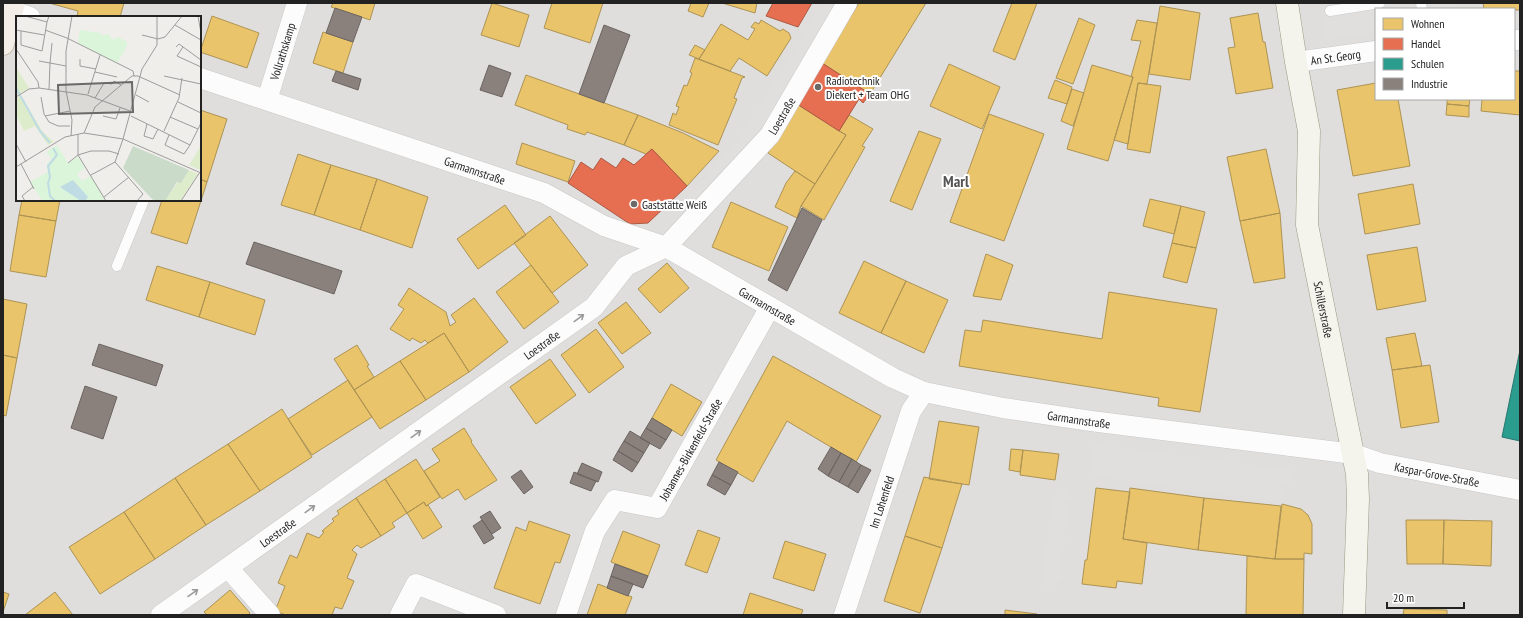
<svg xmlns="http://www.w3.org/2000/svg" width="1523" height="618" font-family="'PT Sans Narrow',sans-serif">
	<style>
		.residential { fill: #dfdedc; fill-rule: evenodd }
		.parking { fill: #e0dfde }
		.homes { fill: #e9c46a; stroke: #ad9354 }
		.shops { fill: #e76f51; stroke: #ac5843 }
		.schools { fill: #2a9d8f; stroke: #28786e }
		.industry { fill: #8a817c; stroke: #6b6461 }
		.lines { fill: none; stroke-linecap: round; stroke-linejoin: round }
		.lane-casing { stroke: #c9c8c7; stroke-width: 11 }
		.street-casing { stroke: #c9c8c7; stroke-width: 21 }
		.secondary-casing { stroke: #999a82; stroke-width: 23 }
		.primary-casing { stroke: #a79c86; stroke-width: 23 }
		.lane { stroke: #fdfcfc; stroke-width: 10 }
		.street { stroke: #fdfcfc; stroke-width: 20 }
		.secondary { stroke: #f4f4ed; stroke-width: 22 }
		.primary { stroke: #f3ede7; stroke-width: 22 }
		.oneway { stroke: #9a9a9a }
		.poi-dot { fill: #6a6968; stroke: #fff; stroke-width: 1.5 }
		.labels { text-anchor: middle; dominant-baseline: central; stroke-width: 4; stroke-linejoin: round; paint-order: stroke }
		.street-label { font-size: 12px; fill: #222; stroke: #fff }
		.poi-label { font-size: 12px; fill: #222; stroke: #fff; text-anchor: start }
		.district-label { font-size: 16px; font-weight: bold; fill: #555; stroke: #fff }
		.inset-river { fill: none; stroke: #bfdbe3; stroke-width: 2 }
		.inset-road { fill: none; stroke: #9e9c9b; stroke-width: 1 }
		.view { fill: #6a6968; fill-opacity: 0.15; stroke: #6a6968; stroke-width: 2 }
		.inset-edge { fill: none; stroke: #222; stroke-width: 2 }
	</style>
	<rect width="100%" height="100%" fill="#f0eeeb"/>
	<path class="residential" d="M 3,3 L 1520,3 L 1520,615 L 3,615 ZM 1376,9 L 1514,9 L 1514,99 L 1376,99 ZM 17,17 L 200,17 L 200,200 L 17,200 Z"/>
	<path class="parking" d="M 820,3 L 838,3 L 764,133 L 688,216 L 687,197 L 733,147 L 750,122 L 802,39 Z
		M 1321,3 L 1455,3 L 1456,9 L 1376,9 L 1376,33 L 1326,40 Z
		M 1094,444 L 1294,471 L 1290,484 L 1282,486 L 1281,502 L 1090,475 Z
		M 1067,487 L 1073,497 L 1065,503 L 1072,510 L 1065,516 L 1070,523 L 1061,531 L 1068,537 L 1060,544 L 1066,552 L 1058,557 L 1064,564 L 1057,570 L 1063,578 L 1047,589 L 1042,582 L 1052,500 Z"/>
	<path class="homes" d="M 49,3 L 124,3 L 120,17 L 77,17 L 78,11 Z
		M 333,3 L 375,3 L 370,20 L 331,7 Z
		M 492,3 L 529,15 L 519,47 L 481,35 Z
		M 552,3 L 603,3 L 590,43 L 544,28 Z
		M 691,3 L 709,3 L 703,17 L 688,11 Z
		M 722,3 L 757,3 L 755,13 Z
		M 859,3 L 926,3 L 870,94 L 822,63 Z
		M 1012,3 L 1037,3 L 1015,60 L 993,51 Z
		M 1483,3 L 1520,3 L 1520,10 L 1484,9 Z
		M 1160,6 L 1200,13 L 1190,80 L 1149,74 Z
		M 1258,13 L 1263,42 L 1265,42 L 1273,88 L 1236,94 L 1228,48 L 1235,47 L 1230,18 Z
		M 212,16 L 259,33 L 247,68 L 200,52 Z
		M 1079,18 L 1095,25 L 1073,84 L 1056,78 Z
		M 761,20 L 780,31 L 783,29 L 789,33 L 791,38 L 767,76 L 739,58 L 730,71 L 699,59 L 721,24 L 748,40 L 755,29 L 751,27 L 755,22 L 759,24 Z
		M 1137,20 L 1157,23 L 1147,84 L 1138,83 L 1128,144 L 1114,140 L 1133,77 L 1131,77 L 1141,41 L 1131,40 Z
		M 323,32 L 353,42 L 343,73 L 313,63 Z
		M 695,45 L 705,50 L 699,59 L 689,55 Z
		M 695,58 L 745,77 L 742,78 L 734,98 L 737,99 L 718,145 L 669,125 L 673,113 L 676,115 L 679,107 L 676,106 L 684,85 L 687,86 L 692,73 L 690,72 Z
		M 949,64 L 1000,87 L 982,129 L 930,106 Z
		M 1092,65 L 1133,77 L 1108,161 L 1067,149 Z
		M 1514,71 L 1520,71 L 1520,115 L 1481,111 L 1482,99 L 1514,99 Z
		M 526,75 L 638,115 L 624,145 L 587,132 L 585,135 L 567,129 L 568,125 L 515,105 Z
		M 1055,80 L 1072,87 L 1067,104 L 1048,98 Z
		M 1138,83 L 1161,86 L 1150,153 L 1127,149 Z
		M 1376,83 L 1376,99 L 1398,99 L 1410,166 L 1353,176 L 1337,90 Z
		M 1072,89 L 1084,93 L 1073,126 L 1061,121 Z
		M 1447,99 L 1470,99 L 1469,106 L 1447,104 Z
		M 797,104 L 846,135 L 815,184 L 768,153 Z
		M 1447,104 L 1469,106 L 1469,117 L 1446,115 Z
		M 200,110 L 227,119 L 207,182 L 200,179 Z
		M 989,114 L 1044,134 L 1004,241 L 950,222 Z
		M 638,115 L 683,133 L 719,151 L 687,186 L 652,149 L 646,154 L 624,145 Z
		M 849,115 L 873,129 L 862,146 L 865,147 L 824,220 L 801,206 L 846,135 L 839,131 Z
		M 919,131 L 941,139 L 912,210 L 890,201 Z
		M 522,143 L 575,161 L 568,182 L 516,164 Z
		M 1266,149 L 1280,213 L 1240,221 L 1227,157 Z
		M 298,154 L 331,165 L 314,215 L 281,205 Z
		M 331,165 L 377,179 L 360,230 L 314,215 Z
		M 795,171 L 815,184 L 801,206 L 797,218 L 775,207 L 786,183 Z
		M 200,179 L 207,182 L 187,244 L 151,233 L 162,200 L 200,200 Z
		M 377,179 L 428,197 L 412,248 L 360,230 Z
		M 1413,184 L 1420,224 L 1365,234 L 1358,194 Z
		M 1150,199 L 1181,206 L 1174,234 L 1143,226 Z
		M 22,200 L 60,200 L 56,221 L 19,215 Z
		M 731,202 L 788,227 L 769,271 L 712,247 Z
		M 505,205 L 526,235 L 478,269 L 457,239 Z
		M 1181,206 L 1205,212 L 1196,248 L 1172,243 Z
		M 1280,213 L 1285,278 L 1254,283 L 1240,221 Z
		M 19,215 L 56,221 L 46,277 L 10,271 Z
		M 550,216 L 588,265 L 552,293 L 514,243 Z
		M 1172,243 L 1196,248 L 1187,283 L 1163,277 Z
		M 1417,247 L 1426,301 L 1377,310 L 1367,255 Z
		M 986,254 L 1013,265 L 1001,300 L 973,296 Z
		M 864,261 L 906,281 L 881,333 L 839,313 Z
		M 667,263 L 689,288 L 660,313 L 638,289 Z
		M 531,265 L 559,302 L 524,329 L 496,292 Z
		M 157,266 L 210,282 L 199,317 L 146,300 Z
		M 906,281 L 948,300 L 924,353 L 881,333 Z
		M 210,282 L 265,300 L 255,335 L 199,317 Z
		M 409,288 L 446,312 L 450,326 L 456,322 L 451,315 L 474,298 L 508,342 L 469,372 L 444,333 L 428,343 L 425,340 L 421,343 L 412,338 L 410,341 L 390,329 L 404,309 L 398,305 Z
		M 1109,292 L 1217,309 L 1200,412 L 1158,406 L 1159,398 L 959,366 L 965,330 L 981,332 L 983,320 L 1102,339 Z
		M 3,299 L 27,304 L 17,358 L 3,355 Z
		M 626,302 L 651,333 L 622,354 L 598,323 Z
		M 596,329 L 624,367 L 589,393 L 561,355 Z
		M 444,333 L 469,372 L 426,400 L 400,361 Z
		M 1415,333 L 1422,366 L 1392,370 L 1386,338 Z
		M 357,345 L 369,365 L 367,366 L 374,377 L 354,390 L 334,359 Z
		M 3,355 L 17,358 L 6,416 L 3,415 Z
		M 773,356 L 881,416 L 856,462 L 787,421 L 753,482 L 716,460 Z
		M 550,359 L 576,395 L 536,424 L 510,387 Z
		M 400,361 L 426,400 L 380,429 L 354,390 Z
		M 1430,365 L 1439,422 L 1401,428 L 1392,370 Z
		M 348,380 L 372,417 L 312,455 L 288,419 Z
		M 671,384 L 702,402 L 682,436 L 652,418 Z
		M 282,409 L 312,457 L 260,491 L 228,444 Z
		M 939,421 L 979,427 L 969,485 L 929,479 Z
		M 464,428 L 472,441 L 471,442 L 497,480 L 465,500 L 458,489 L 442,499 L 424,471 L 440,461 L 432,449 Z
		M 228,444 L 260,491 L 206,525 L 175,478 Z
		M 1011,449 L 1023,450 L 1020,472 L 1009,470 Z
		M 1023,450 L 1059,454 L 1055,480 L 1020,475 Z
		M 416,459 L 440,497 L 426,506 L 424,502 L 407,513 L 385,479 Z
		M 924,477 L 962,484 L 942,548 L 905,536 Z
		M 175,478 L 206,525 L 155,559 L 124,512 Z
		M 385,479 L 407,513 L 392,523 L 395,527 L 381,536 L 356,498 Z
		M 1096,488 L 1130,492 L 1123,539 L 1147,543 L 1142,584 L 1117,581 L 1116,588 L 1082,584 L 1085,560 L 1087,560 Z
		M 1130,488 L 1204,498 L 1198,550 L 1123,539 Z
		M 356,498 L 381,536 L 361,548 L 357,545 L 352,550 L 357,554 L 347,578 L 354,581 L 342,609 L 335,607 L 332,615 L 286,615 L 275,611 L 285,586 L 278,583 L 290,555 L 297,558 L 307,533 L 319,538 L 324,532 L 322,531 L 334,521 L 332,519 L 339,514 L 337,511 Z
		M 1204,498 L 1281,506 L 1275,559 L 1198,550 Z
		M 424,502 L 426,506 L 428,505 L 442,527 L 423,539 L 407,513 Z
		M 1282,504 L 1301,509 L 1308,515 L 1312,524 L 1312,554 L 1304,553 L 1304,559 L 1275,559 Z
		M 124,512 L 155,559 L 100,594 L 69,547 Z
		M 1406,520 L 1444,520 L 1443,564 L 1407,564 Z
		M 1444,520 L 1492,521 L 1491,566 L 1443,564 Z
		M 529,521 L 570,535 L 560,563 L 555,562 L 540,604 L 494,588 L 516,527 L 526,531 Z
		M 698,530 L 720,538 L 707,573 L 685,565 Z
		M 623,531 L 660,545 L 648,576 L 611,562 Z
		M 905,536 L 942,548 L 920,613 L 884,601 Z
		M 785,541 L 826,554 L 814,591 L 773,578 Z
		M 1247,556 L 1275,559 L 1304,559 L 1303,615 L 1246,615 Z
		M 598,584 L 632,597 L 625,615 L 587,615 Z
		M 230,590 L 250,613 L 248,615 L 207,615 L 204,612 Z
		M 3,592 L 9,594 L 3,612 Z
		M 55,592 L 73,615 L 25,615 Z
		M 750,593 L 803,610 L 801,615 L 743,615 Z
		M 1404,609 L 1447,610 L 1447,615 L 1403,615 Z
		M 1005,610 L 1037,614 L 1036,615 L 1005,615 Z"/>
	<path class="shops" d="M 773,3 L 812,3 L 798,27 L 766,16 Z
		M 822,63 L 870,94 L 863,103 L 859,99 L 839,131 L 797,104 Z
		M 652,149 L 687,186 L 648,223 L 630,224 L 568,183 L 581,162 L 593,170 L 601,158 L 616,168 L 623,158 L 634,165 Z"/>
	<path class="schools" d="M 1520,350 L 1520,441 L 1502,437 Z"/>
	<path class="industry" d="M 335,8 L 362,17 L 353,42 L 326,33 Z
		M 604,25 L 630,35 L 604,103 L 579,94 Z
		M 489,65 L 511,73 L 502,97 L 480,90 Z
		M 336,71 L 361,79 L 358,90 L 332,81 Z
		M 802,208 L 822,220 L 787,291 L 768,280 Z
		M 254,242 L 342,271 L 334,294 L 246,264 Z
		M 99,344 L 163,365 L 156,386 L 92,365 Z
		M 85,386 L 117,397 L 103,439 L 71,428 Z
		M 652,418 L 672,430 L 666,440 L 646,428 Z
		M 646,428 L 666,440 L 660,449 L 640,438 Z
		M 630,431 L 650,443 L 644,453 L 624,441 Z
		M 624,441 L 644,453 L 638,463 L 618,451 Z
		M 831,447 L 841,453 L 828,476 L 818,469 Z
		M 618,451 L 638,463 L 632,472 L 613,460 Z
		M 841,453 L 852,459 L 839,482 L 828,476 Z
		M 852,459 L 861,465 L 848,487 L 839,482 Z
		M 719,462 L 738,472 L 731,485 L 712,475 Z
		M 582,463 L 602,472 L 598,482 L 577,474 Z
		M 861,465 L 871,470 L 858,493 L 848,487 Z
		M 521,470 L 533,487 L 524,494 L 511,477 Z
		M 574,472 L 596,481 L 591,491 L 570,483 Z
		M 712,475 L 731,485 L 725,495 L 707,485 Z
		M 490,511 L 501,528 L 492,534 L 480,517 Z
		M 482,520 L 494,538 L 484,544 L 473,526 Z
		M 615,564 L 648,576 L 643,588 L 611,576 Z
		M 611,576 L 633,584 L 628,596 L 607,588 Z"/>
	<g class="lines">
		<defs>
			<path id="lane" d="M 1421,3 L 1422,9
				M 1330,11 L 1380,3
				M 117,266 L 144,200"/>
			<g id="street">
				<path d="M 12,11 L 30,17"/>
				<path d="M 1514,40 L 1520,40"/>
				<path id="s1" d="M 1296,62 L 1376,51"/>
				<path id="s2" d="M 200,78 L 544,193 L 604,226 L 666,247 L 893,378 L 924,392 L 1003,408 L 1091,421 L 1354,454 L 1380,463 L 1520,490"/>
				<path id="s3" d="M 267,100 L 297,3"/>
				<path d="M 228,568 L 270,615"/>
				<path id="s4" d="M 161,615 L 594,307 L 626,266 L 666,247 L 770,135 L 847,3"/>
				<path d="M 400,615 L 416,584 L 496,615"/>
				<path id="s5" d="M 566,615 L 595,531 L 615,500 L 657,508 L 770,307"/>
				<path id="s6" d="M 844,615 L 911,411 L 924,392"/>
			</g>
			<g id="secondary">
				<path id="s7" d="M 1287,3 L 1296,62 L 1309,131 L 1307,225 L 1357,474 L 1358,499 L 1354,615"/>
			</g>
			<path id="primary" d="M 3,44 L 14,3"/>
		</defs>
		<use href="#lane" class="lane-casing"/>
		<use href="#street" class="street-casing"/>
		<use href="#secondary" class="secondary-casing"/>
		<use href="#primary" class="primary-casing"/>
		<use href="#lane" class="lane"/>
		<use href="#street" class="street"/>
		<use href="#secondary" class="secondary"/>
		<use href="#primary" class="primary"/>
	</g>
	<defs><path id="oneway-shaft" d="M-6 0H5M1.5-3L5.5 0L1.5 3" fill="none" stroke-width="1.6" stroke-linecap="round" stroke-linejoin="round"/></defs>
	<g class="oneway">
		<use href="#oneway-shaft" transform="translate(579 318) rotate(-36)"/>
		<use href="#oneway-shaft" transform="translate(416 434) rotate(-36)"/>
		<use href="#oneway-shaft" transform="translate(310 509) rotate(-36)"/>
		<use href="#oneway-shaft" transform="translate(193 593) rotate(-35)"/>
	</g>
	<g class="poi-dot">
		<circle cx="818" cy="87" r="4"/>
		<circle cx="634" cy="204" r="4"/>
	</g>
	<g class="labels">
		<g class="street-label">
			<text stroke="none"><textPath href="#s3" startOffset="51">Vollrathskamp</textPath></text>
			<text stroke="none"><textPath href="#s1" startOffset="40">An St. Georg</textPath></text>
			<text stroke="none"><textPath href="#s4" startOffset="803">Loestraße</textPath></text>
			<text stroke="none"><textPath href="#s2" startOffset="290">Garmannstraße</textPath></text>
			<text stroke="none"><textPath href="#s2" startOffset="614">Garmannstraße</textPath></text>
			<text stroke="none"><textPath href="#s7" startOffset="310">Schillerstraße</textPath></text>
			<text stroke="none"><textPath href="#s4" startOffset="467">Loestraße</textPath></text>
			<text stroke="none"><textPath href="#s2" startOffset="950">Garmannstraße</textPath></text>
			<text stroke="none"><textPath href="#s5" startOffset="236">Johannes-Birkenfeld-Straße</textPath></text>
			<text stroke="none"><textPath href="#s2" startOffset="1313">Kaspar-Grove-Straße</textPath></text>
			<text stroke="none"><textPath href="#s6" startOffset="119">Im Lohenfeld</textPath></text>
			<text stroke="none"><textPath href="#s4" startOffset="143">Loestraße</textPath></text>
		</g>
		<g class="poi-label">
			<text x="826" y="80">Radiotechnik<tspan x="826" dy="14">Diekert + Team OHG</tspan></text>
			<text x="642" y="204">Gaststätte Weiß</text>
		</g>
		<g class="district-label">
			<text x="956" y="181">Marl</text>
		</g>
	</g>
	<g transform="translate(16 16)">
		<rect width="185" height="185" fill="#f0eeeb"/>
		<path d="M 0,51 L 13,72 L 0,80 ZM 5,79 L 26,115 L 38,126 L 32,129 L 19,110 L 8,115 L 0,99 L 0,83 ZM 185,130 L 185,152 L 184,154 L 173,149 ZM 173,154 L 182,158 L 164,185 L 149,185 L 162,166 L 165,167 Z" fill="#ddeccb"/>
		<path d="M 117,130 L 173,154 L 165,167 L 161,166 L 149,185 L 138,185 L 107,152 Z" fill="#cadbca"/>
		<path d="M 64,14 L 85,17 L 86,20 L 93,18 L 96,24 L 102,21 L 111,26 L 111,30 L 101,47 L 62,27 ZM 41,129 L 52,147 L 62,141 L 69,152 L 61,158 L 66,165 L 75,160 L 89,185 L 28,185 L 25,183 L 14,166 L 32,156 L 31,148 L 36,142 L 30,136 Z" fill="#daf5da"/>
		<path d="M 57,164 L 72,181 L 69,185 L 65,185 L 44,171 Z" fill="#bfdbe3"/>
		<path class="inset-river" d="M 0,72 L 24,115 L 34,127M 37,132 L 41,139 L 32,150 L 34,161 L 32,167 L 34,180 L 39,185"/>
		<path class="inset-road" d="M 9,0 L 31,6 L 33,0M 182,0 L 185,17M 159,9 L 185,24M 0,14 L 28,19M 29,14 L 51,22 L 117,55 L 118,60M 5,15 L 5,29 L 26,35 L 31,6M 126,19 L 142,23 L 149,21 L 166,0M 36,27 L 34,47 L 50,50M 160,31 L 163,28 L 185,44M 167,31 L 161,40 L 185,51M 0,33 L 22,66 L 23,72M 64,43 L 64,50 L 80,53M 23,45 L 34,47 L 33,73M 79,56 L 101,61M 148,60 L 185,68M 72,78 L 84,39M 120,79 L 133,86M 0,81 L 13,73 L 23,72 L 71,79 L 114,95M 25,81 L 28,98 L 33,106 L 42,110 L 54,110M 79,82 L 88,67 L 96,68 L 98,65 L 105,69M 162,86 L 185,97M 29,100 L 54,95M 87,100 L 100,103 L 104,92M 115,100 L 174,129 L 185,107M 154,101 L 182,113M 131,108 L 128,120 L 137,123 L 142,113M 148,115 L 163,82 L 166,62M 68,117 L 79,91 L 116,60 L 122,60 L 164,79M 62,118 L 62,139 L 90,185M 153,119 L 149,129 L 168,138 L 174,129M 55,120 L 56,104 L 50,75 L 50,35 L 56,0M 107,123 L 126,53 L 141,29 L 141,0M 0,128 L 10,146M 99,146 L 127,178 L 121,185M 52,147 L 62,139 L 75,135 L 93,135 L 103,138M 5,148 L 18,173M 0,151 L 49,121 L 68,117 L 107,123 L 185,157M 75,159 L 99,146 L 107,123M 88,181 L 113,161M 9,185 L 6,180 L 17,171M 165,185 L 184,156"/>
		<path class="view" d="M 116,66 L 117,96 L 43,98 L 42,69 Z"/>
		<rect width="185" height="185" class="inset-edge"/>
	</g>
	<rect width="1523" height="618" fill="none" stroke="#222222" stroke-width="8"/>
	<rect x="1375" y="8" width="140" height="92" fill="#ffffff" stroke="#a7a7a7"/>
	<rect x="1383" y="18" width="20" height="12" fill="#e9c46a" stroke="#a7a7a7"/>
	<text x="1411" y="28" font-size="12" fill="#222222">Wohnen</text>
	<rect x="1383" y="38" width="20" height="12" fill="#e76f51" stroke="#a7a7a7"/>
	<text x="1411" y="48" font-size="12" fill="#222222">Handel</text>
	<rect x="1383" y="58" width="20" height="12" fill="#2a9d8f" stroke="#a7a7a7"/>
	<text x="1411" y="68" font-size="12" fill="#222222">Schulen</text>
	<rect x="1383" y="78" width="20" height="12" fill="#8a817c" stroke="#a7a7a7"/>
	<text x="1411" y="88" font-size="12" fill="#222222">Industrie</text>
	<path d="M1387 602v6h77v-6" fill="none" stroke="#222222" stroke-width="2"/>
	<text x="1393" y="602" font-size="12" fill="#222222" stroke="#ffffff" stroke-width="3" paint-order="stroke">20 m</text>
</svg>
